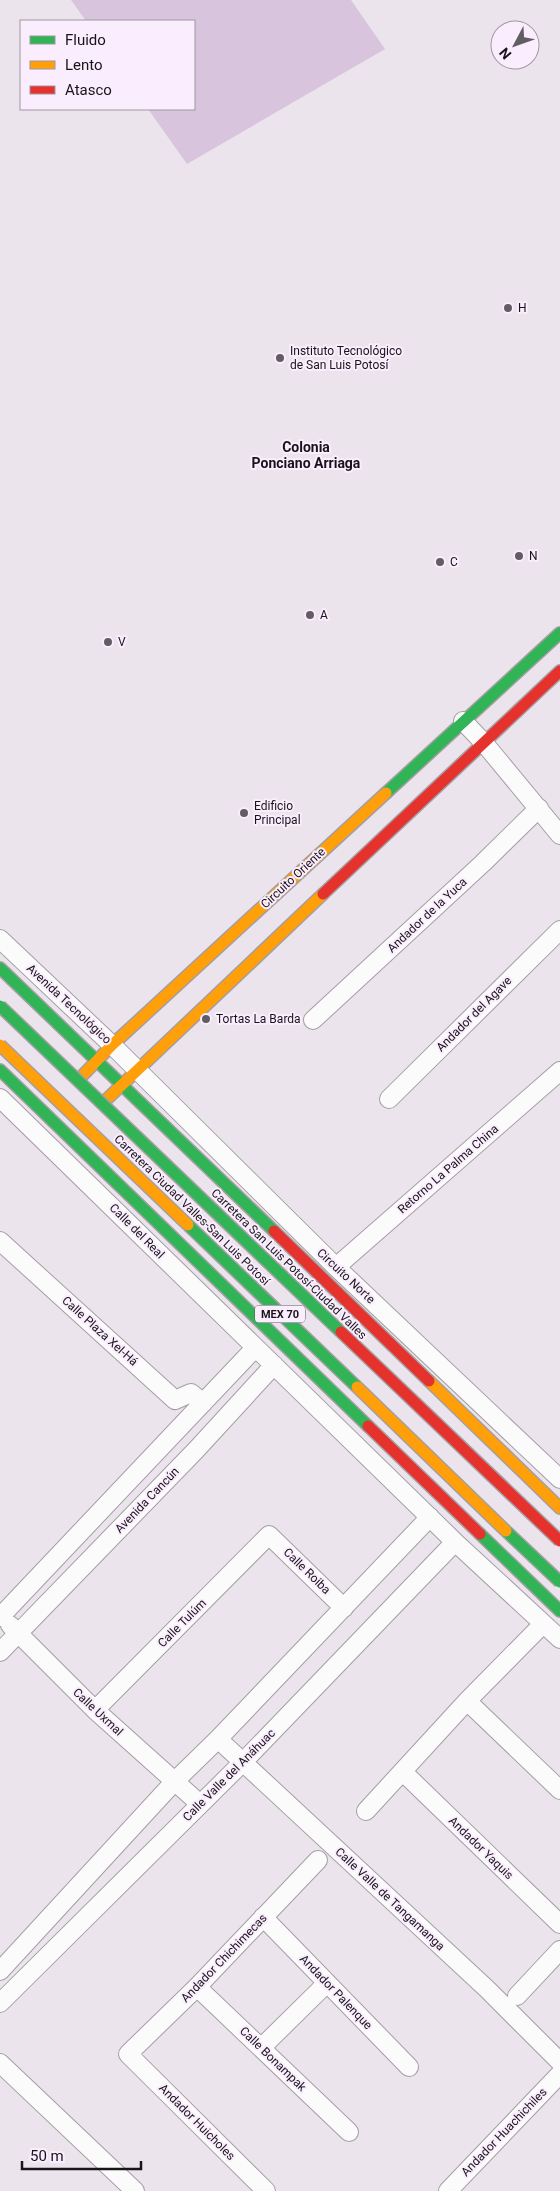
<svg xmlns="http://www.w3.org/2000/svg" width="560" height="2191" font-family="Roboto,sans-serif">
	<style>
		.green { fill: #d9c4dd }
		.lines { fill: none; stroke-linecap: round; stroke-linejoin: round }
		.street-casing { stroke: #a49ea4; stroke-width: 20 }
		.fast-casing { stroke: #a49ea4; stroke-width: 14 }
		.slow-casing { stroke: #a49ea4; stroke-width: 14 }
		.jam-casing { stroke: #a49ea4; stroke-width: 14 }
		.street { stroke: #fcfbfc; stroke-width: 18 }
		.fast { stroke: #30b455; stroke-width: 11 }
		.slow { stroke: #ff9f0a; stroke-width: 11 }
		.jam { stroke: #e5322d; stroke-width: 11 }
		.fast-bridge-casing { stroke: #a49ea4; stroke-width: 14; stroke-linecap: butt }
		.slow-bridge-casing { stroke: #a49ea4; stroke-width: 14; stroke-linecap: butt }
		.jam-bridge-casing { stroke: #a49ea4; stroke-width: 14; stroke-linecap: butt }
		.fast-bridge { stroke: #30b455; stroke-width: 11 }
		.slow-bridge { stroke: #ff9f0a; stroke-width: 11 }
		.jam-bridge { stroke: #e5322d; stroke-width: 11 }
		.poi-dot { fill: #625d63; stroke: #faedfd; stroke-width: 2 }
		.labels { text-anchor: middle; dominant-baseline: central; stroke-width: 4; stroke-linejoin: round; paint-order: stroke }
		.shield { fill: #faedfd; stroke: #5c555d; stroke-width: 1 }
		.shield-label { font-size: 11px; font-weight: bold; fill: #181419 }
		.poi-label { font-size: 12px; fill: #181419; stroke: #faedfd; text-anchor: start }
		.street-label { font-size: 12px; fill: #181419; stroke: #faedfd }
		.neighbourhood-label { font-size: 14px; font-weight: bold; fill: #181419; stroke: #faedfd }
	</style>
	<rect width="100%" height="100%" fill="#ebe4ec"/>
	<path class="green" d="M 71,0 L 351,0 L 385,49 L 187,164 L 148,109 L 194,109 L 194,21 L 86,21 Z"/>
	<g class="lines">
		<defs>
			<path id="street" d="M 463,721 L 484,743 L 560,835
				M 0,939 L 112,1045 L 336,1267 L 560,1479
				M 313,1020 L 483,863 L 539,808
				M 0,1098 L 455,1542 L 560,1639
				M 389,1099 L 560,930
				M 0,1241 L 175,1400 L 191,1393 L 203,1403
				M 336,1267 L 560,1071
				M 0,1617 L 255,1348
				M 10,1625 L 95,1710 L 200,1804
				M 0,1652 L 196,1450 L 274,1365
				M 467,1701 L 560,1790
				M 95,1710 L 269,1535 L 344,1608
				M 218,1739 L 487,1989 L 560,2062
				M 403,1772 L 560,1924
				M 366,1811 L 467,1701 L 543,1624
				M 263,1917 L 409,2067
				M 0,1971 L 174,1782 L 218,1739 L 430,1517
				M 197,1987 L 349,2132
				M 517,1996 L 560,1950
				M 0,2003 L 244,1761 L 455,1542
				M 261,2048 L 327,1983
				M 0,2063 L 135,2191
				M 266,2191 L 128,2054 L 197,1987 L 318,1860
				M 448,2191 L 560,2074"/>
			<path id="fast" d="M 386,793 L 560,633
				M 0,968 L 274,1231
				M 0,1070 L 368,1426
				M 480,1534 L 560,1611"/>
			<path id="slow" d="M 83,1075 L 112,1045 L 386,793
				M 107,1099 L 323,894
				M 429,1381 L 560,1508"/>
			<path id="jam" d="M 323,894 L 560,671
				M 274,1231 L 429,1381
				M 368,1426 L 480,1534"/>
		</defs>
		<use href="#street" class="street-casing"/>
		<use href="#fast" class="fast-casing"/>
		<use href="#slow" class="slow-casing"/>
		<use href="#jam" class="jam-casing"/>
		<use href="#street" class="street"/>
		<use href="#fast" class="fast"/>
		<use href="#slow" class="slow"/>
		<use href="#jam" class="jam"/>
		<defs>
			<path id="fast-bridge" d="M 0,1006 L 341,1332
				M 188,1225 L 357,1387
				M 506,1531 L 560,1582"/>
			<path id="slow-bridge" d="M 0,1045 L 188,1225
				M 357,1387 L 506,1531"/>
			<path id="jam-bridge" d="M 341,1332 L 560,1541"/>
		</defs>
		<use href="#fast-bridge" class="fast-bridge-casing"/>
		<use href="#slow-bridge" class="slow-bridge-casing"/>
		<use href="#jam-bridge" class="jam-bridge-casing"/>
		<use href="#fast-bridge" class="fast-bridge"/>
		<use href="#slow-bridge" class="slow-bridge"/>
		<use href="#jam-bridge" class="jam-bridge"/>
	</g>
	<g class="poi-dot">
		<circle cx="508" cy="308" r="5"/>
		<circle cx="280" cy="358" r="5"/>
		<circle cx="519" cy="556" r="5"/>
		<circle cx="440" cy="562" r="5"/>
		<circle cx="310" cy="615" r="5"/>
		<circle cx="108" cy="642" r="5"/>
		<circle cx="244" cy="813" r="5"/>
		<circle cx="206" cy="1019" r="5"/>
	</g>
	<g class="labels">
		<rect class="shield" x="255" y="1305.5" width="50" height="17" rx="4"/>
		<g class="shield-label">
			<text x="280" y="1314">MEX 70</text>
		</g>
		<g class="poi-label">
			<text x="518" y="308">H</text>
			<text x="290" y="351">Instituto Tecnológico<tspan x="290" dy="14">de San Luis Potosí</tspan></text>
			<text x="529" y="556">N</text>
			<text x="450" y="562">C</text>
			<text x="320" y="615">A</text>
			<text x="118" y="642">V</text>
			<text x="254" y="806">Edificio<tspan x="254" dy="14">Principal</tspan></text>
			<text x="216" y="1019">Tortas La Barda</text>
		</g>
		<g class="street-label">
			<text transform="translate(293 878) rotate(-43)">Circuito Oriente</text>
			<text transform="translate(427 915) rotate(-43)">Andador de la Yuca</text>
			<text transform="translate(69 1004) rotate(43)">Avenida Tecnológico</text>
			<text transform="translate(474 1014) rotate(-45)">Andador del Agave</text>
			<text transform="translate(448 1169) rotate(-41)">Retorno La Palma China</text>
			<text transform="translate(192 1210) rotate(44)">Carretera Ciudad Valles-San Luis Potosí</text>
			<text transform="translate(137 1231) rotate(45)">Calle del Real</text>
			<text transform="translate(289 1264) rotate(44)">Carretera San Luis Potosí-Ciudad Valles</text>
			<text transform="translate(346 1276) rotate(43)">Circuito Norte</text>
			<text transform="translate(100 1331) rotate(42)">Calle Plaza Xel-Há</text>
			<text transform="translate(147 1500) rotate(-46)">Avenida Cancún</text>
			<text transform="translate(307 1571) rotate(44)">Calle Roiba</text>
			<text transform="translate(182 1623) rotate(-45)">Calle Tulúm</text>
			<text transform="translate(98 1712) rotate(43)">Calle Uxmal</text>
			<text transform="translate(229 1775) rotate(-45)">Calle Valle del Anáhuac</text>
			<text transform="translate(481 1848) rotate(44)">Andador Yaquis</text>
			<text transform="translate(390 1899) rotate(43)">Calle Valle de Tangamanga</text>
			<text transform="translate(224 1958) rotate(-46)">Andador Chichimecas</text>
			<text transform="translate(336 1992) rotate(46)">Andador Palenque</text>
			<text transform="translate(273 2059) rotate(44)">Calle Bonampak</text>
			<text transform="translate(197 2122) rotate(45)">Andador Huicholes</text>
			<text transform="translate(504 2132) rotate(-46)">Andador Huachichiles</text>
		</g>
		<g class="neighbourhood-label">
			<text x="306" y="447">Colonia<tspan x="306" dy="16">Ponciano Arriaga</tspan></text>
		</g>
	</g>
	<rect x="20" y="20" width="175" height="90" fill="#faedfd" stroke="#a096a2"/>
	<rect x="30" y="36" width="25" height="8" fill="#30b455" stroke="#a096a2"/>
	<text x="65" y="45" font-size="15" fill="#181419">Fluido</text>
	<rect x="30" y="61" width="25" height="8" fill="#ff9f0a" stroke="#a096a2"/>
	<text x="65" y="70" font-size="15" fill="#181419">Lento</text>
	<rect x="30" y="86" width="25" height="8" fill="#e5322d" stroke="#a096a2"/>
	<text x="65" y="95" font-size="15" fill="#181419">Atasco</text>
	<g transform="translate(515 45) rotate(229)"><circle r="24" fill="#faedfd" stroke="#a096a2"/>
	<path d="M0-4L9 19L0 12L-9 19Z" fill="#625d63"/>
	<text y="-8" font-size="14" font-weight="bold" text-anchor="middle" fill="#181419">N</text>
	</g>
	<path d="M22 2161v8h119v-8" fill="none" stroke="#181419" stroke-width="2.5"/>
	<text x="30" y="2161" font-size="15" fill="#181419" stroke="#faedfd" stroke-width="4" paint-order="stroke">50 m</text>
</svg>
